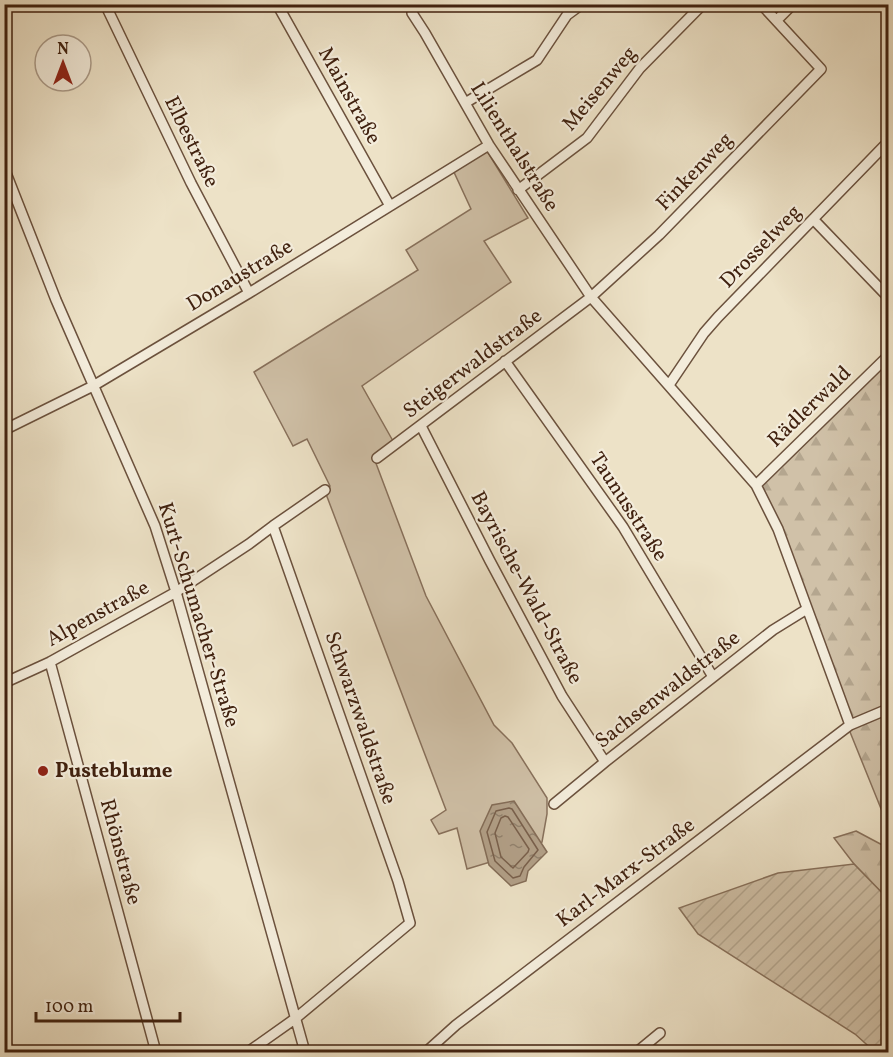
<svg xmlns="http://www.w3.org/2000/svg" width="893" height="1057" font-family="Vollkorn,serif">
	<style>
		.grass { fill: #d0c1a8; stroke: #88715c; stroke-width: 1.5 }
		.forest { fill: url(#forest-firs); stroke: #88715c; stroke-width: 1.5 }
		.garden { fill: url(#garden-furrows); stroke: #88715c; stroke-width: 1.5 }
		.water { fill: url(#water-ripples); stroke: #846d58; stroke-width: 1.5 }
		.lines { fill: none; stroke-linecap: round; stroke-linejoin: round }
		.shore { stroke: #79604c; stroke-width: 1.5 }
		.minor-casing { stroke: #6b513d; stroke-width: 12 }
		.minor { stroke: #f3ecdb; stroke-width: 9 }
		.poi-dot { fill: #8f2418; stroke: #f3ecdb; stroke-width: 2 }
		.labels { text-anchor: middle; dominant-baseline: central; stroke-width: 4.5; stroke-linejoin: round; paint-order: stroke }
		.street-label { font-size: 21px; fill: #40210f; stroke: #f3ecdb }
		.poi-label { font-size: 21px; font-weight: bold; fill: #40210f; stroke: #f3ecdb; text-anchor: start }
	</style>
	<defs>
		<pattern id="forest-firs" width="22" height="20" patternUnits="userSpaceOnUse" patternTransform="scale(1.5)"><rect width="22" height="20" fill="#d0c1a8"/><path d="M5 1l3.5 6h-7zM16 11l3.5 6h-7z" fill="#b4a68f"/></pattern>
		<pattern id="garden-furrows" width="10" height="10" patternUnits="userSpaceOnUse" patternTransform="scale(1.5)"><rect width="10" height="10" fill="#d0c1a8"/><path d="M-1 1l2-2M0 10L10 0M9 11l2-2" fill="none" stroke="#b4a68f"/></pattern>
		<pattern id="water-ripples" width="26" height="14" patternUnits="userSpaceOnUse" patternTransform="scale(1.5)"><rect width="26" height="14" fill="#b2a088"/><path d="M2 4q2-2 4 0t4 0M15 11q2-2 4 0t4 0" fill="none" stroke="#92826e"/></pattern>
	</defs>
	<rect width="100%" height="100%" fill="#ede2c7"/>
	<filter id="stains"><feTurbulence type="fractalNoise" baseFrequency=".00333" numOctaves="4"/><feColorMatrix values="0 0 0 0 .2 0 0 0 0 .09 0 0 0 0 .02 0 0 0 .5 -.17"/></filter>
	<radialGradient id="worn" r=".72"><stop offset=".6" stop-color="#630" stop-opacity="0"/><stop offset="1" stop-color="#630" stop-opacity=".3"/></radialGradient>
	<path class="grass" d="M 487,151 L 528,218 L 484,241 L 511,282 L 362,386 L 393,441 L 374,458 L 426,596 L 494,725 L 512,743 L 547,798 L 547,814 L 542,842 L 533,849 L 467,869 L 457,828 L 439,834 L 431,820 L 446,810 L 326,494 L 330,486 L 307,439 L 293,446 L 254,372 L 418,270 L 406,250 L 471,209 L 453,170 Z"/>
	<path class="forest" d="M 888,360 L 888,826 L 848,727 L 761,484 Z
		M 856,831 L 888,848 L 888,899 L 854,864 L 834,838 Z"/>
	<path class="garden" d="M 854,864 L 888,899 L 888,1052 L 875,1052 L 855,1034 L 698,934 L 679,908 L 778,873 Z"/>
	<path class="water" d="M 514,801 L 547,852 L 528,871 L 526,881 L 511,886 L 489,865 L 480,831 L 492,805 Z"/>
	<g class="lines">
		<path class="shore" d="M 509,808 L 512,809 L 538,850 L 524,867 L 520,876 L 513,878 L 495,861 L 487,832 L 496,811 Z
			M 505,816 L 508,817 L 529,849 L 528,852 L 513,868 L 501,857 L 495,833 L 501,818 Z"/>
		<defs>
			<path id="minor" d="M 105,4 L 191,183 L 249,293
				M 277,4 L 390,206
				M 412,13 L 425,33 L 489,145 L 591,297 L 756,485 L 778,529 L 850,725
				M 777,20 L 793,4
				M 465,103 L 537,60 L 567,15 L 582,4
				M 4,168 L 56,300 L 155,526 L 176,592 L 305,1052
				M 518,190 L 587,138 L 640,68 L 703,4
				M 813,219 L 888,297
				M 505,361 L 623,527 L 713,677
				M 669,385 L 704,333 L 718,317 L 888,142
				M 421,426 L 490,561 L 562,696 L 605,762
				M 4,430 L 93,386 L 249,293 L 489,145
				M 377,458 L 591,297 L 659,235 L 821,69 L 761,4
				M 756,485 L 888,356
				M 50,662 L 156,1052
				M 4,683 L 50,662 L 176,592 L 249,544 L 273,526 L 325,490
				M 554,804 L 605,762 L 773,630 L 807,609
				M 4,1034 L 8,1052
				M 248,1052 L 296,1018 L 410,923 L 398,881 L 273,526
				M 426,1052 L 456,1025 L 505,988 L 850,725 L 888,709
				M 637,1052 L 660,1033"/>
		</defs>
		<use href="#minor" class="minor-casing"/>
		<use href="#minor" class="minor"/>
	</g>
	<circle class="poi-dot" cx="43" cy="771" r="6"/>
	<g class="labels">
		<g class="street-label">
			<text transform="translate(600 89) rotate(-50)">Meisenweg</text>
			<text transform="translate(349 96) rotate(61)">Mainstraße</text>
			<text transform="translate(191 142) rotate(64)">Elbestraße</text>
			<text transform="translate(514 147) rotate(58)">Lilienthalstraße</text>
			<text transform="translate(695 172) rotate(-46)">Finkenweg</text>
			<text transform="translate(761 247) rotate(-46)">Drosselweg</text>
			<text transform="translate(240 276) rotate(-31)">Donaustraße</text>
			<text transform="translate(473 364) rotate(-37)">Steigerwaldstraße</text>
			<text transform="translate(810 407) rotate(-44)">Rädlerwald</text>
			<text transform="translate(628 507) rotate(57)">Taunusstraße</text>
			<text transform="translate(526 588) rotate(62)">Bayrische-Wald-Straße</text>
			<text transform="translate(98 614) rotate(-29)">Alpenstraße</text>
			<text transform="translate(198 615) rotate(73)">Kurt-Schumacher-Straße</text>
			<text transform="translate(668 690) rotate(-38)">Sachsenwaldstraße</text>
			<text transform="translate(360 718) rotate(71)">Schwarzwaldstraße</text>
			<text transform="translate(120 852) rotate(75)">Rhönstraße</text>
			<text transform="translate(626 873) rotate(-37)">Karl-Marx-Straße</text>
		</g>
		<g class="poi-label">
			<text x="55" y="771">Pusteblume</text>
		</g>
	</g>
	<rect width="893" height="1057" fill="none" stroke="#ede2c7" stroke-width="24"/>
	<rect x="6" y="6" width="881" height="1045" fill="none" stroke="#40210f" stroke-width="3"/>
	<rect x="12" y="12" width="869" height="1033" fill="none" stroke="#40210f" stroke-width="1.5"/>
	<g transform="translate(63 63)"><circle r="28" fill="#f3ecdb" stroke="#ab9b89" stroke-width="1.5"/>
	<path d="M0-4.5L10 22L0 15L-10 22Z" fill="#8f2418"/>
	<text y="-9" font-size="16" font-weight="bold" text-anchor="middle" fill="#40210f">N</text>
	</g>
	<path d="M36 1012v9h144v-9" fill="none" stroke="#40210f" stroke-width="3"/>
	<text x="45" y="1012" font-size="18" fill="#40210f" stroke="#f3ecdb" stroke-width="4.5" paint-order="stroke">100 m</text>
	<rect width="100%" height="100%" filter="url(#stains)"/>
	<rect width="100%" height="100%" fill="url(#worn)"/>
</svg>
